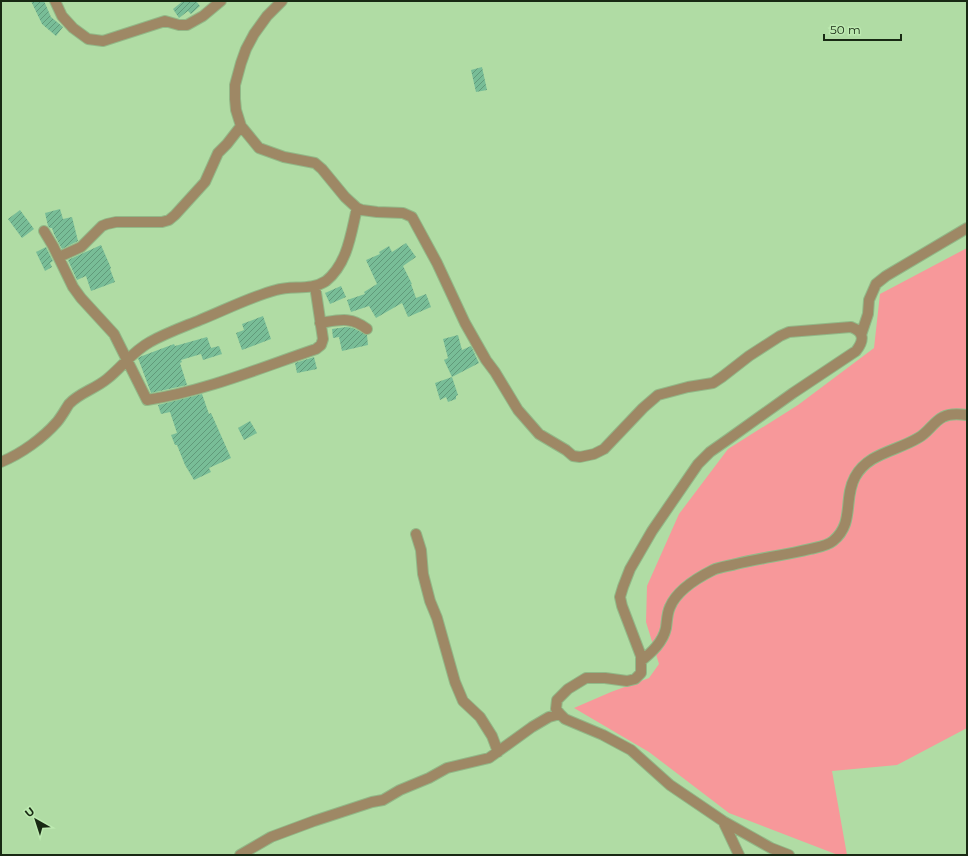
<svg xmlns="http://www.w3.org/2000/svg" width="968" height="856" font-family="Montserrat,sans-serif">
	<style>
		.green { fill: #f7989a }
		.building { fill: url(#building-hatch) }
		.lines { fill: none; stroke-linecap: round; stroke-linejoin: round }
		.street-casing { stroke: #92b887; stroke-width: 12 }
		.street { stroke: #9e8865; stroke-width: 10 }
	</style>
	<defs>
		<pattern id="building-hatch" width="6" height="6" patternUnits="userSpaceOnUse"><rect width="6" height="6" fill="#78bd97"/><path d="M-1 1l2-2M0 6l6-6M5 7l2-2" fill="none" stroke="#619a7a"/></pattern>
	</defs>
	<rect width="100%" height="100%" fill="#b0dca4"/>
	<path class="green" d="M 967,248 L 967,728 L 897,765 L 832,771 L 847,855 L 838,855 L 729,813 L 649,752 L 574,708 L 611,692 L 649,678 L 659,664 L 646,622 L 647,586 L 679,514 L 728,449 L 798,405 L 874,348 L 880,294 Z"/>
	<path class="building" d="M 31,1 L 44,1 L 51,17 L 63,27 L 56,36 L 42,24 Z
		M 183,1 L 196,1 L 200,6 L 191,14 L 188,11 L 179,18 L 173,9 Z
		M 482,67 L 487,90 L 476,92 L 471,70 Z
		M 60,209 L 63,219 L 72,217 L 78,241 L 62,249 L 54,234 L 52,228 L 50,228 L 48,226 L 45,213 Z
		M 20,210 L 34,229 L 22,238 L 8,219 Z
		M 406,243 L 416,257 L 403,266 L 412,284 L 411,284 L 416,298 L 426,294 L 431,307 L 408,317 L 402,303 L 376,318 L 369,306 L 351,312 L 347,300 L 365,294 L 364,292 L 377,284 L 366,260 L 380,254 L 379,252 L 389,246 L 392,252 Z
		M 101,245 L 111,268 L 110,269 L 115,282 L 91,291 L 86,276 L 77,280 L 68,260 Z
		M 46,247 L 53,261 L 50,263 L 52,267 L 45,271 L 36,252 Z
		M 341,286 L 346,297 L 330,304 L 325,293 Z
		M 263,316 L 271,339 L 242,350 L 236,333 L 244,330 L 242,324 Z
		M 346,327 L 353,328 L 367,335 L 368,345 L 342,351 L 339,337 L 333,338 L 332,329 Z
		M 458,335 L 462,350 L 471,346 L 479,363 L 452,377 L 444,360 L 448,358 L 443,339 Z
		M 207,337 L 211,348 L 219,346 L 222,354 L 203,360 L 201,354 L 181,360 L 182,362 L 180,363 L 187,385 L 151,393 L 138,358 L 142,356 L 174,344 L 175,346 Z
		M 314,357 L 317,369 L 297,373 L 295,363 Z
		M 452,377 L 458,395 L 456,396 L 456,399 L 448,402 L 446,397 L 440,400 L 435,383 Z
		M 202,394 L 209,414 L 211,413 L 231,458 L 209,468 L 211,472 L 194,480 L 185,465 L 177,445 L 175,445 L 171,435 L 177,433 L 170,412 L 161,414 L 158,405 Z
		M 250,421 L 257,433 L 244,440 L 238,428 Z"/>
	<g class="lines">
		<defs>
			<path id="street" d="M 55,1 L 62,16 L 73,28 L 88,39 L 103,41 L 165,21 L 179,25 L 187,25 L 203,16 L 221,1
				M 282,1 L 267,16 L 254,34 L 246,49 L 241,63 L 235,85 L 235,99 L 236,110 L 241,126 L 259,148 L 284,157 L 315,163 L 322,169 L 345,197 L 357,208 L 362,210 L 377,212 L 403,213 L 412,217 L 437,263 L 465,323 L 486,360 L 495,372 L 518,410 L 539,434 L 566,450 L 573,456 L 580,457 L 594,454 L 604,449 L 643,408 L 658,395 L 688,387 L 713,383 L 722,377 L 749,356 L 780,336 L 789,332 L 851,327 C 865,332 864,341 856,351 L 793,393 L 730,438 L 710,452 L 698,464 L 652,531 L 630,569 L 623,587 L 620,597 L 622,606 L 641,656 L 641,673 L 635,679 L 627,681 L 605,678 L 586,678 L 568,689 L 557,700 L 556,709 L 560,714 L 565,719 L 603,735 L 631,750 L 670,785 L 723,821 L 771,848 L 789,855
				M 44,231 L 53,246 L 73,287 L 81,298 L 114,334 L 147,400 C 205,391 260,368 316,349 L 321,345 L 323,339 L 315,286
				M 59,257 L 81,247 L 102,226 L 107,224 L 116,222 L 162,222 L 169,220 L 175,215 L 205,182 L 218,153 L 227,144 L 241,126
				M 320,323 C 339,320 351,316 367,329
				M 861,335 L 868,314 L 869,300 L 876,284 L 886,276 L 967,228
				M 1,462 C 21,454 43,438 57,422 C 62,416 65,410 69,404 C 79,393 95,389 107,379 C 122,367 133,351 150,342 C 166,333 183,327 200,320 C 225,310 250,297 276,290 C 292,285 311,291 326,281 C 348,263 351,233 357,208
				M 416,534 L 421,550 L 423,574 L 430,601 L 437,618 L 455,682 L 463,701 L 480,717 L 492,736 L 498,752
				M 641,661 C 652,652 663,642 666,628 C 667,621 667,613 670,607 C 677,590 697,578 713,570 C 720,567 729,566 736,564 C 761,558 786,555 810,549 C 818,547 827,546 833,541 C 855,523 843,499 855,477 C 868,453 897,451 918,438 C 928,433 933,422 943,417 C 950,413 960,414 967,415
				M 723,821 L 739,855
				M 240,855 L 271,837 L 314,821 L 372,802 L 383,800 L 400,790 L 429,778 L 447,768 L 489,758 L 532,727 L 549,717 L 560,714"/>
		</defs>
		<use href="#street" class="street-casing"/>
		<use href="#street" class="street"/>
	</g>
	<rect width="968" height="856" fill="none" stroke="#182913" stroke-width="4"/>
	<g transform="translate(36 820) rotate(321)" stroke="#bdeab1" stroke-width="3" paint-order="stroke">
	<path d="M0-3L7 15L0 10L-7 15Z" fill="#182913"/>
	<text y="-6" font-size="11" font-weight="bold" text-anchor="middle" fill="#182913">U</text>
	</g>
	<path d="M824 34v6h77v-6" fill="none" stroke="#182913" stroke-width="2"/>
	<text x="830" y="34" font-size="12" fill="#182913" stroke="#bdeab1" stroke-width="3" paint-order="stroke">50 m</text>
</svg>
